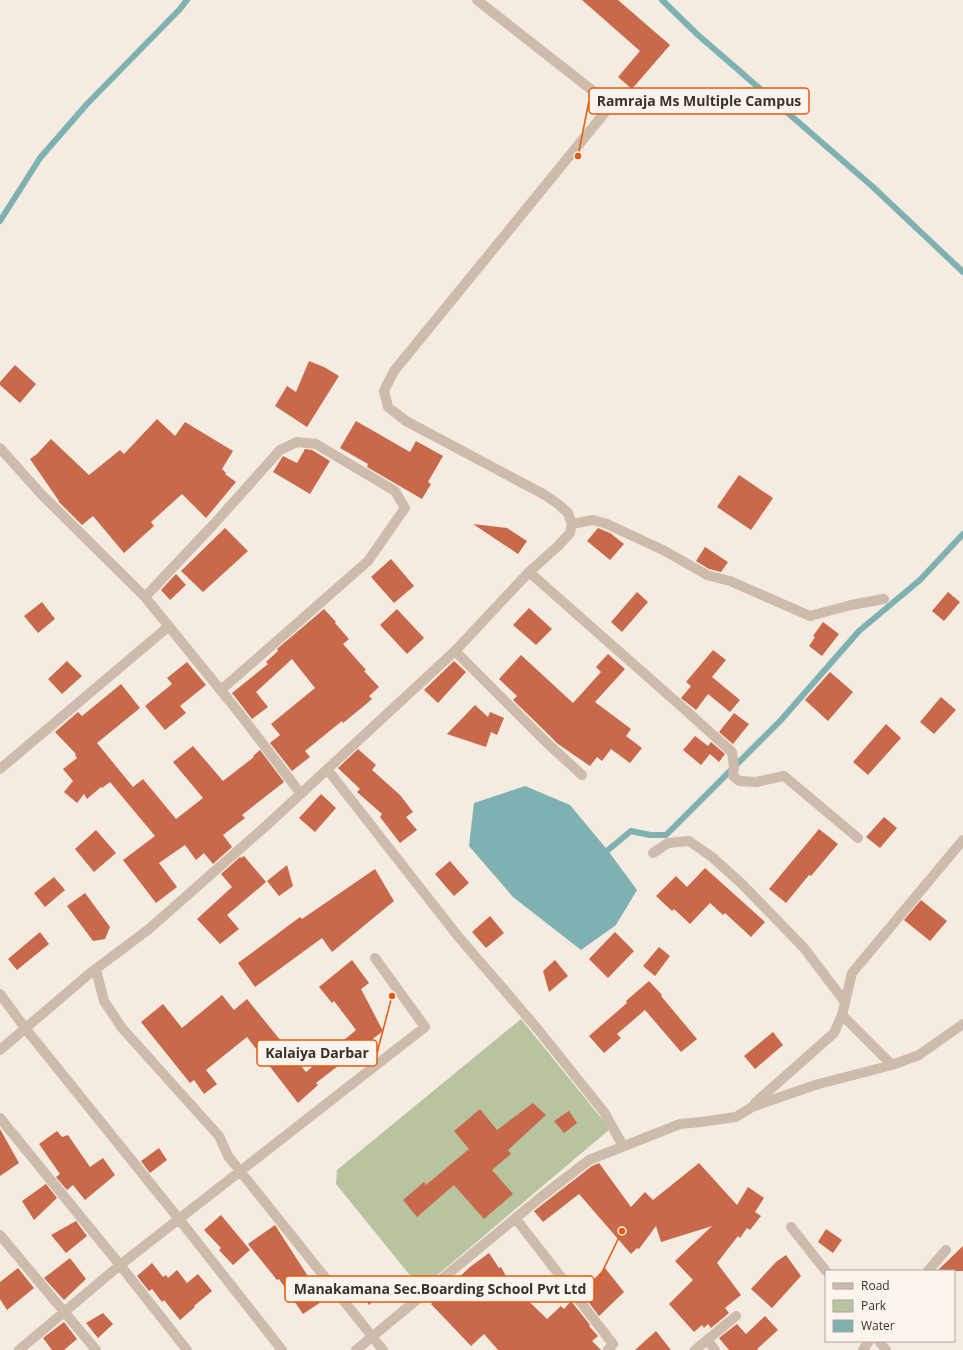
<svg xmlns="http://www.w3.org/2000/svg" width="963" height="1350" font-family="'Open Sans',sans-serif">
	<style>
		.green { fill: #b8c4a0 }
		.water { fill: #7fb0b2 }
		.lines { fill: none; stroke-linecap: round; stroke-linejoin: round }
		.stream { stroke: #7fb0b2; stroke-width: 6 }
		.building { fill: #c8694b }
		.service { stroke: #cdbbac; stroke-width: 10 }
		.minor { stroke: #cdbbac; stroke-width: 10 }
		.leader { fill: none; stroke: #e8590c; stroke-width: 1.5 }
		.callout-dot { fill: #e8590c; stroke: #fbf5ee; stroke-width: 1.5 }
		.callout { fill: #fbf5ee; stroke: #e8590c; stroke-width: 1.5 }
		.callout-label { font-size: 14px; text-anchor: middle; font-weight: bold; fill: #3b302b }
	</style>
	<rect width="100%" height="100%" fill="#f4ebe1"/>
	<path class="green" d="M 521,1019 L 610,1129 L 421,1289 L 336,1184 L 337,1170 Z"/>
	<path class="water" d="M 525,786 L 570,805 L 609,852 L 637,890 L 616,925 L 581,950 L 513,897 L 469,846 L 474,803 Z"/>
	<g class="lines">
		<path class="stream" d="M 662,0 L 698,35 L 873,187 L 963,272
			M 0,221 L 40,158 L 87,104 L 180,9 L 187,0
			M 602,855 L 631,831 L 650,835 L 666,835 L 781,720 L 859,631 L 920,580 L 963,534"/>
	</g>
	<path class="building" d="M 582,0 L 618,0 L 670,45 L 632,89 L 618,77 L 640,51 Z
		M 309,361 L 324,367 L 339,376 L 307,427 L 275,406 L 287,386 L 296,392 Z
		M 15,365 L 36,384 L 20,403 L 0,385 L 0,382 Z
		M 157,419 L 175,436 L 185,422 L 233,451 L 222,469 L 226,473 L 225,474 L 236,482 L 206,518 L 182,494 L 151,522 L 154,526 L 124,553 L 93,516 L 82,525 L 58,501 L 59,501 L 30,459 L 37,454 L 51,439 L 89,475 L 120,450 L 124,454 Z
		M 356,421 L 410,452 L 416,441 L 443,456 L 428,482 L 431,484 L 422,499 L 367,467 L 368,464 L 340,448 Z
		M 305,449 L 312,450 L 330,461 L 310,494 L 273,472 L 283,456 L 297,463 Z
		M 739,475 L 773,498 L 751,530 L 717,507 Z
		M 473,524 L 507,528 L 527,541 L 518,554 Z
		M 225,528 L 248,551 L 203,592 L 181,571 Z
		M 598,528 L 610,533 L 624,544 L 610,560 L 587,541 Z
		M 705,547 L 728,562 L 721,572 L 709,569 L 696,561 Z
		M 391,559 L 414,586 L 394,603 L 371,577 Z
		M 176,574 L 186,585 L 170,600 L 161,590 Z
		M 637,592 L 648,602 L 622,632 L 611,622 Z
		M 948,592 L 960,602 L 944,621 L 932,611 Z
		M 42,602 L 55,619 L 38,633 L 24,616 Z
		M 529,608 L 552,629 L 536,645 L 513,625 Z
		M 324,609 L 336,622 L 335,623 L 349,639 L 343,644 L 366,670 L 364,671 L 379,687 L 369,696 L 372,699 L 365,705 L 343,723 L 342,721 L 305,751 L 310,757 L 292,771 L 270,743 L 280,735 L 271,724 L 315,688 L 292,659 L 256,692 L 268,707 L 252,719 L 232,693 L 268,664 L 266,662 L 278,651 L 277,649 Z
		M 397,609 L 424,638 L 407,654 L 380,625 Z
		M 823,622 L 839,634 L 822,656 L 809,646 L 815,637 L 813,636 Z
		M 713,650 L 726,660 L 712,677 L 740,700 L 730,712 L 708,694 L 696,710 L 681,698 L 691,686 L 686,682 Z
		M 608,654 L 625,669 L 595,702 L 631,729 L 626,736 L 642,748 L 630,763 L 611,749 L 602,761 L 597,757 L 590,766 L 558,744 L 544,730 L 513,700 L 517,696 L 499,679 L 521,655 L 573,703 L 601,672 L 596,667 Z
		M 67,661 L 82,676 L 62,694 L 48,679 Z
		M 454,661 L 466,672 L 438,703 L 424,690 Z
		M 187,662 L 206,685 L 180,706 L 186,713 L 165,730 L 145,706 L 172,684 L 167,678 Z
		M 830,672 L 853,692 L 828,721 L 805,700 Z
		M 121,684 L 140,708 L 97,743 L 133,787 L 143,779 L 176,819 L 203,798 L 173,762 L 193,746 L 223,781 L 254,757 L 253,756 L 260,750 L 284,782 L 242,815 L 245,818 L 223,835 L 232,847 L 213,864 L 204,853 L 196,860 L 185,845 L 159,863 L 177,887 L 156,903 L 123,860 L 155,836 L 110,782 L 102,788 L 101,787 L 87,799 L 84,794 L 77,803 L 64,792 L 73,781 L 63,769 L 77,758 L 75,755 L 76,754 L 55,732 L 78,712 L 82,716 Z
		M 941,697 L 956,710 L 934,734 L 920,722 Z
		M 475,705 L 488,717 L 490,712 L 504,718 L 497,735 L 491,732 L 486,747 L 447,734 Z
		M 734,713 L 749,724 L 733,744 L 719,732 Z
		M 886,724 L 901,738 L 868,775 L 853,762 Z
		M 695,736 L 708,746 L 711,742 L 725,754 L 719,762 L 710,754 L 701,765 L 683,750 Z
		M 358,749 L 376,765 L 372,770 L 400,795 L 413,812 L 406,817 L 417,830 L 400,843 L 380,817 L 382,814 L 357,792 L 360,789 L 338,768 Z
		M 321,794 L 336,808 L 315,832 L 299,818 Z
		M 884,817 L 897,828 L 880,848 L 866,837 Z
		M 819,829 L 838,844 L 811,876 L 809,875 L 786,903 L 769,889 Z
		M 96,830 L 116,853 L 94,872 L 75,849 Z
		M 244,856 L 266,882 L 227,915 L 239,929 L 220,944 L 197,919 L 232,887 L 221,874 L 240,857 L 241,858 Z
		M 450,861 L 469,883 L 454,896 L 435,874 Z
		M 287,865 L 293,886 L 279,896 L 267,881 Z
		M 705,868 L 765,922 L 751,937 L 725,913 L 723,915 L 710,903 L 690,924 L 674,909 L 672,911 L 656,896 L 676,876 L 687,887 Z
		M 375,869 L 394,901 L 332,952 L 322,938 L 255,987 L 238,963 L 300,917 L 302,919 Z
		M 54,877 L 65,890 L 45,907 L 34,893 Z
		M 85,893 L 110,927 L 105,939 L 93,941 L 67,906 Z
		M 921,900 L 947,921 L 930,941 L 904,920 Z
		M 490,916 L 504,933 L 486,948 L 472,932 Z
		M 40,932 L 49,944 L 17,970 L 8,959 Z
		M 615,932 L 634,951 L 608,978 L 589,959 Z
		M 659,947 L 670,956 L 655,976 L 643,966 Z
		M 352,960 L 369,983 L 361,989 L 383,1031 L 316,1083 L 318,1085 L 298,1103 L 247,1037 L 206,1070 L 217,1084 L 204,1094 L 194,1080 L 190,1083 L 141,1022 L 163,1004 L 182,1028 L 222,995 L 234,1010 L 247,999 L 306,1072 L 356,1030 L 334,1001 L 332,1003 L 319,987 Z
		M 555,960 L 568,976 L 549,992 L 543,971 Z
		M 649,981 L 662,995 L 661,996 L 697,1039 L 681,1052 L 645,1010 L 617,1034 L 621,1038 L 604,1053 L 589,1036 L 627,1003 L 626,1001 Z
		M 773,1032 L 783,1045 L 755,1069 L 744,1056 Z
		M 533,1103 L 546,1115 L 508,1150 L 511,1154 L 492,1170 L 513,1194 L 484,1219 L 454,1185 L 417,1217 L 403,1200 L 424,1182 L 426,1185 L 469,1149 L 454,1131 L 480,1109 L 497,1130 Z
		M 569,1111 L 577,1123 L 564,1133 L 554,1121 Z
		M 0,1129 L 19,1163 L 0,1176 Z
		M 57,1131 L 62,1137 L 68,1135 L 90,1167 L 103,1158 L 115,1175 L 85,1200 L 73,1185 L 67,1190 L 56,1177 L 60,1174 L 39,1144 Z
		M 159,1148 L 167,1160 L 150,1173 L 141,1161 Z
		M 599,1163 L 631,1207 L 645,1192 L 653,1200 L 699,1163 L 737,1205 L 748,1187 L 764,1198 L 755,1212 L 761,1216 L 750,1230 L 747,1228 L 740,1238 L 738,1236 L 717,1263 L 741,1295 L 725,1308 L 729,1313 L 711,1328 L 708,1324 L 704,1328 L 702,1325 L 694,1332 L 669,1304 L 693,1280 L 675,1261 L 712,1226 L 661,1242 L 656,1226 L 639,1249 L 637,1248 L 631,1254 L 579,1194 L 543,1222 L 534,1211 L 592,1166 Z
		M 46,1184 L 57,1198 L 34,1220 L 22,1201 Z
		M 221,1215 L 250,1250 L 233,1265 L 219,1250 L 221,1248 L 204,1230 Z
		M 76,1221 L 87,1236 L 66,1253 L 51,1235 Z
		M 275,1225 L 311,1281 L 314,1280 L 327,1298 L 303,1314 L 279,1279 L 277,1280 L 248,1244 Z
		M 826,1229 L 842,1240 L 833,1253 L 818,1242 Z
		M 963,1246 L 963,1271 L 937,1271 Z
		M 489,1253 L 499,1268 L 501,1267 L 509,1282 L 547,1319 L 561,1306 L 564,1309 L 571,1301 L 590,1325 L 589,1326 L 598,1336 L 592,1341 L 601,1350 L 498,1350 L 484,1334 L 471,1346 L 431,1304 L 470,1267 Z
		M 786,1255 L 801,1276 L 772,1308 L 751,1289 L 776,1262 Z
		M 70,1258 L 86,1279 L 64,1300 L 44,1278 Z
		M 152,1263 L 163,1277 L 166,1275 L 168,1278 L 177,1270 L 187,1283 L 198,1274 L 212,1291 L 194,1306 L 195,1307 L 180,1320 L 164,1300 L 162,1302 L 152,1289 L 149,1291 L 137,1276 Z
		M 18,1268 L 34,1288 L 7,1310 L 0,1299 L 0,1282 Z
		M 605,1268 L 624,1292 L 599,1316 L 581,1292 Z
		M 380,1276 L 387,1287 L 369,1305 L 358,1288 Z
		M 103,1313 L 113,1324 L 98,1338 L 86,1323 Z
		M 765,1316 L 778,1330 L 757,1349 L 758,1350 L 729,1350 L 719,1338 L 737,1324 L 746,1334 Z
		M 64,1322 L 77,1339 L 64,1350 L 52,1350 L 43,1338 Z
		M 656,1331 L 671,1350 L 635,1350 Z"/>
	<g class="lines">
		<path class="service" d="M 572,524 L 593,520 L 607,524 L 665,551 L 707,575 L 730,581 L 810,616 L 851,605 L 884,599
			M 529,572 L 682,707 L 732,752 L 734,767 L 733,776 L 739,781 L 756,782 L 784,776 L 858,838
			M 455,651 L 546,742 L 582,775
			M 653,853 L 668,843 L 689,841 L 712,857 L 742,884 L 804,948 L 845,1002"/>
		<path class="minor" d="M 0,448 L 42,495 L 145,597 L 240,714 L 301,794
			M 145,597 L 214,524 L 280,450 L 297,442 L 316,444 L 395,491 L 405,508 L 368,561 L 221,690
			M 0,769 L 169,626
			M 327,769 L 457,935 L 536,1027 L 604,1112 L 623,1146
			M 96,970 L 104,1001 L 122,1028 L 219,1136 L 228,1156 L 383,1350
			M 0,994 L 25,1028 L 179,1219 L 282,1350
			M 842,1015 L 892,1065
			M 0,1050 L 89,974 L 149,929 L 267,825 L 455,651 L 529,572 L 558,546 L 570,533 L 572,524 L 568,513 L 558,504 L 545,495 L 406,421 L 388,407 L 384,391 L 394,371 L 611,105 L 477,0
			M 755,1103 L 834,1033 L 842,1015 L 852,973 L 963,840
			M 0,1118 L 120,1265 L 187,1350
			M 516,1219 L 613,1344 L 608,1350
			M 791,1227 L 826,1271
			M 0,1235 L 96,1350
			M 928,1271 L 946,1250
			M 707,1340 L 736,1316
			M 879,1341 L 886,1350
			M 19,1350 L 120,1265 L 425,1027 L 375,958
			M 356,1350 L 541,1197 L 589,1160 L 680,1124 L 701,1122 L 736,1117 L 752,1107 L 815,1085 L 892,1065 L 919,1055 L 963,1024
			M 695,1350 L 707,1340 L 715,1350
			M 863,1350 L 869,1341"/>
	</g>
	<path class="leader" d="M578 156L589 101M392 996L377 1053M622 1231L594 1289"/>
	<g class="callout-dot">
		<circle cx="578" cy="156" r="4"/>
		<circle cx="392" cy="996" r="4"/>
		<circle cx="622" cy="1231" r="4"/>
	</g>
	<g class="callout">
		<rect x="589" y="88" width="220" height="26" rx="4"/>
		<rect x="257" y="1040" width="120" height="26" rx="4"/>
		<rect x="285" y="1276" width="309" height="26" rx="4"/>
	</g>
	<g class="callout-label">
		<text x="699" y="106">Ramraja Ms Multiple Campus</text>
		<text x="317" y="1058">Kalaiya Darbar</text>
		<text x="440" y="1294">Manakamana Sec.Boarding School Pvt Ltd</text>
	</g>
	<rect x="825" y="1270" width="130" height="72" fill="#fbf5ee" stroke="#aea6a0"/>
	<rect x="833" y="1283" width="20" height="6" fill="#cdbbac" stroke="#aea6a0"/>
	<text x="861" y="1290" font-size="12" fill="#3b302b">Road</text>
	<rect x="833" y="1300" width="20" height="12" fill="#b8c4a0" stroke="#aea6a0"/>
	<text x="861" y="1310" font-size="12" fill="#3b302b">Park</text>
	<rect x="833" y="1320" width="20" height="12" fill="#7fb0b2" stroke="#aea6a0"/>
	<text x="861" y="1330" font-size="12" fill="#3b302b">Water</text>
</svg>
